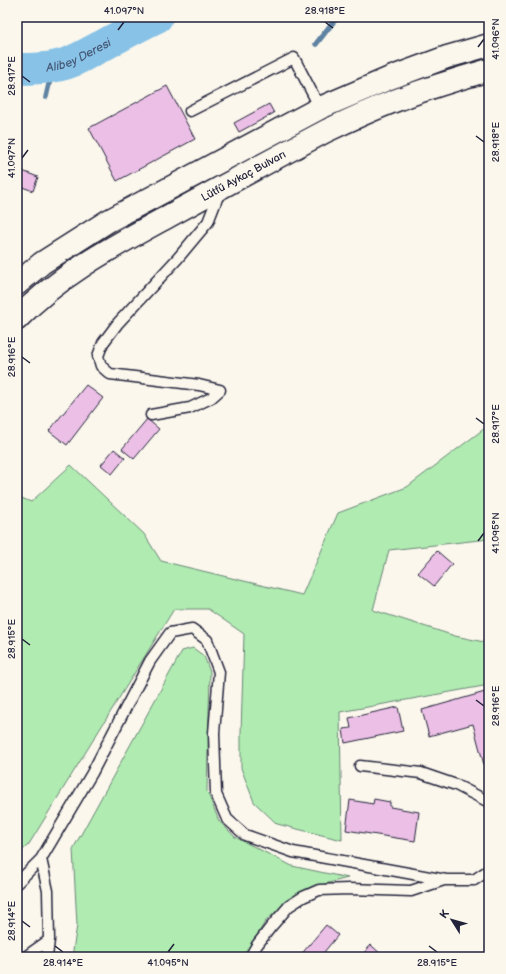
<svg xmlns="http://www.w3.org/2000/svg" width="506" height="974" font-family="'Balsamiq Sans',sans-serif">
	<style>
		.green { fill: #b0ebb1; stroke: #698676 }
		.lines { fill: none; stroke-linecap: round; stroke-linejoin: round }
		.stream { stroke: #5f82a2; stroke-width: 5.5 }
		.river { stroke: #88c2e7; stroke-width: 32 }
		.building { fill: #ecc0e6; stroke: #22223b }
		.lane-casing { stroke: #22223b; stroke-width: 13 }
		.primary-casing { stroke: #22223b; stroke-width: 25 }
		.lane { stroke: #fbf7ec; stroke-width: 10 }
		.primary { stroke: #fbf7ec; stroke-width: 22 }
		.ticks { fill: none; stroke: #22223b; stroke-width: 1.5 }
		.labels { text-anchor: middle; dominant-baseline: central; stroke-width: 3; stroke-linejoin: round; paint-order: stroke }
		.street-label { font-size: 11px; fill: #22223b; stroke: #fbf7ec }
		.water-label { font-size: 12px; font-style: italic; fill: #465a77; stroke: #fbf7ec }
		.neatline { fill: none; stroke: #22223b; stroke-width: 1.5 }
		.ticks-label { font-size: 10px; text-anchor: middle; fill: #22223b }
	</style>
	<rect width="100%" height="100%" fill="#fbf7ec"/>
	<filter id="ink" filterUnits="userSpaceOnUse"><feTurbulence type="fractalNoise" baseFrequency=".025" numOctaves="2"/><feDisplacementMap in="SourceGraphic" scale="8" xChannelSelector="R" yChannelSelector="G"/><feConvolveMatrix kernelMatrix="1 2 1 2 8 2 1 2 1" color-interpolation-filters="sRGB"/></filter>
	<g filter="url(#ink)">
		<path class="green" d="M 489,425 L 489,539 L 389,550 L 373,610 L 455,636 L 489,643 L 489,685 L 340,712 L 342,840 L 277,824 L 254,802 L 241,768 L 241,733 L 244,634 L 208,609 L 174,609 L 29,844 L 17,856 L 17,496 L 31,502 L 71,465 L 144,534 L 161,561 L 302,595 L 338,513 L 407,487 Z
			M 193,648 L 204,656 L 210,672 L 207,791 L 219,821 L 235,837 L 292,866 L 348,878 L 309,888 L 285,903 L 265,922 L 244,957 L 72,957 L 77,925 L 73,849 L 182,651 Z"/>
		<g class="lines">
			<path class="stream" d="M 316,44 L 337,17
				M 46,97 L 53,67"/>
			<path class="river" id="s1" d="M 17,69 C 31,69 44,69 57,66 C 74,63 87,53 102,46 C 120,36 138,26 157,17"/>
		</g>
		<path class="building" d="M 167,86 L 195,139 L 117,181 L 89,128 Z
			M 269,104 L 274,113 L 239,132 L 234,123 Z
			M 17,169 L 38,177 L 33,191 L 17,185 Z
			M 86,385 L 103,398 L 67,445 L 49,431 Z
			M 147,419 L 159,429 L 134,459 L 122,449 Z
			M 114,449 L 125,458 L 112,474 L 101,465 Z
			M 437,551 L 452,564 L 434,586 L 418,573 Z
			M 485,692 L 489,706 L 489,763 L 484,765 L 473,724 L 429,736 L 422,710 Z
			M 398,707 L 403,731 L 345,743 L 343,729 L 351,728 L 349,718 Z
			M 374,799 L 390,802 L 390,807 L 419,812 L 415,841 L 346,830 L 350,800 L 373,804 Z
			M 326,925 L 338,935 L 320,957 L 299,957 Z
			M 371,945 L 384,957 L 360,957 Z"/>
		<g class="lines">
			<defs>
				<path id="lane" d="M 190,111 L 294,58 L 320,108
					M 151,415 L 190,408 L 211,398 L 220,390 L 199,385 L 110,374 L 101,366 L 98,356 L 103,343 L 118,323 L 178,258 L 208,222 L 220,191
					M 360,766 L 421,773 L 456,785 L 489,802
					M 41,859 L 48,891 L 49,940 L 47,957
					M 17,883 L 41,859 L 92,773 L 150,661 L 170,633 L 192,629 L 207,640 L 219,672 L 214,733 L 216,794 L 227,819 L 245,835 L 293,852 L 446,880 L 474,880 L 489,870
					M 25,957 L 49,940
					M 250,957 L 257,945 L 270,928 L 289,906 L 303,897 L 319,890 L 349,889 L 411,891 L 444,880"/>
				<g id="primary">
					<path d="M 17,284 L 42,263 L 108,221 L 320,108 L 390,78 L 447,57 L 489,45"/>
					<path id="s2" d="M 17,319 C 59,275 114,246 167,217 C 220,188 273,159 326,131 C 349,120 371,110 394,101 C 425,89 457,79 489,70"/>
				</g>
			</defs>
			<use href="#lane" class="lane-casing"/>
			<use href="#primary" class="primary-casing"/>
			<use href="#lane" class="lane"/>
			<use href="#primary" class="primary"/>
		</g>
	</g>
	<path class="ticks" d="M 325,22 L 333,28M 118,30 L 124,22M 478,47 L 484,39M 22,76 L 30,82M 476,136 L 484,142M 22,158 L 28,150M 22,357 L 30,363M 476,418 L 484,424M 478,541 L 484,533M 22,639 L 30,645M 476,700 L 484,706M 22,921 L 30,927M 55,946 L 63,952M 429,946 L 437,952M 168,952 L 174,944"/>
	<g class="labels">
		<g class="street-label">
			<text stroke="none"><textPath href="#s2" startOffset="269">Lütfü Aykaç Bulvarı</textPath></text>
		</g>
		<g class="water-label">
			<text stroke="none"><textPath href="#s1" startOffset="64">Alibey Deresi</textPath></text>
		</g>
	</g>
	<rect width="506" height="974" fill="none" stroke="#fbf7ec" stroke-width="44"/>
	<g transform="translate(452 920) rotate(307)" stroke="#fbf7ec" stroke-width="3" paint-order="stroke">
	<path d="M0-3L7 15L0 10L-7 15Z" fill="#22223b"/>
	<text y="-6" font-size="11" font-weight="bold" text-anchor="middle" fill="#22223b">K</text>
	</g>
	<rect x="22" y="22" width="462" height="930" class="neatline"/>
	<g class="ticks-label">
		<text x="124" y="14">41.097°N</text>
		<text x="325" y="14">28.918°E</text>
		<text transform="translate(495 39) rotate(-90)" y="4">41.096°N</text>
		<text transform="translate(11 76) rotate(-90)" y="4">28.917°E</text>
		<text transform="translate(495 142) rotate(-90)" y="4">28.918°E</text>
		<text transform="translate(11 158) rotate(-90)" y="4">41.097°N</text>
		<text transform="translate(11 357) rotate(-90)" y="4">28.916°E</text>
		<text transform="translate(495 424) rotate(-90)" y="4">28.917°E</text>
		<text transform="translate(495 533) rotate(-90)" y="4">41.095°N</text>
		<text transform="translate(11 639) rotate(-90)" y="4">28.915°E</text>
		<text transform="translate(495 706) rotate(-90)" y="4">28.916°E</text>
		<text transform="translate(11 921) rotate(-90)" y="4">28.914°E</text>
		<text x="63" y="966">28.914°E</text>
		<text x="168" y="966">41.095°N</text>
		<text x="437" y="966">28.915°E</text>
	</g>
</svg>
